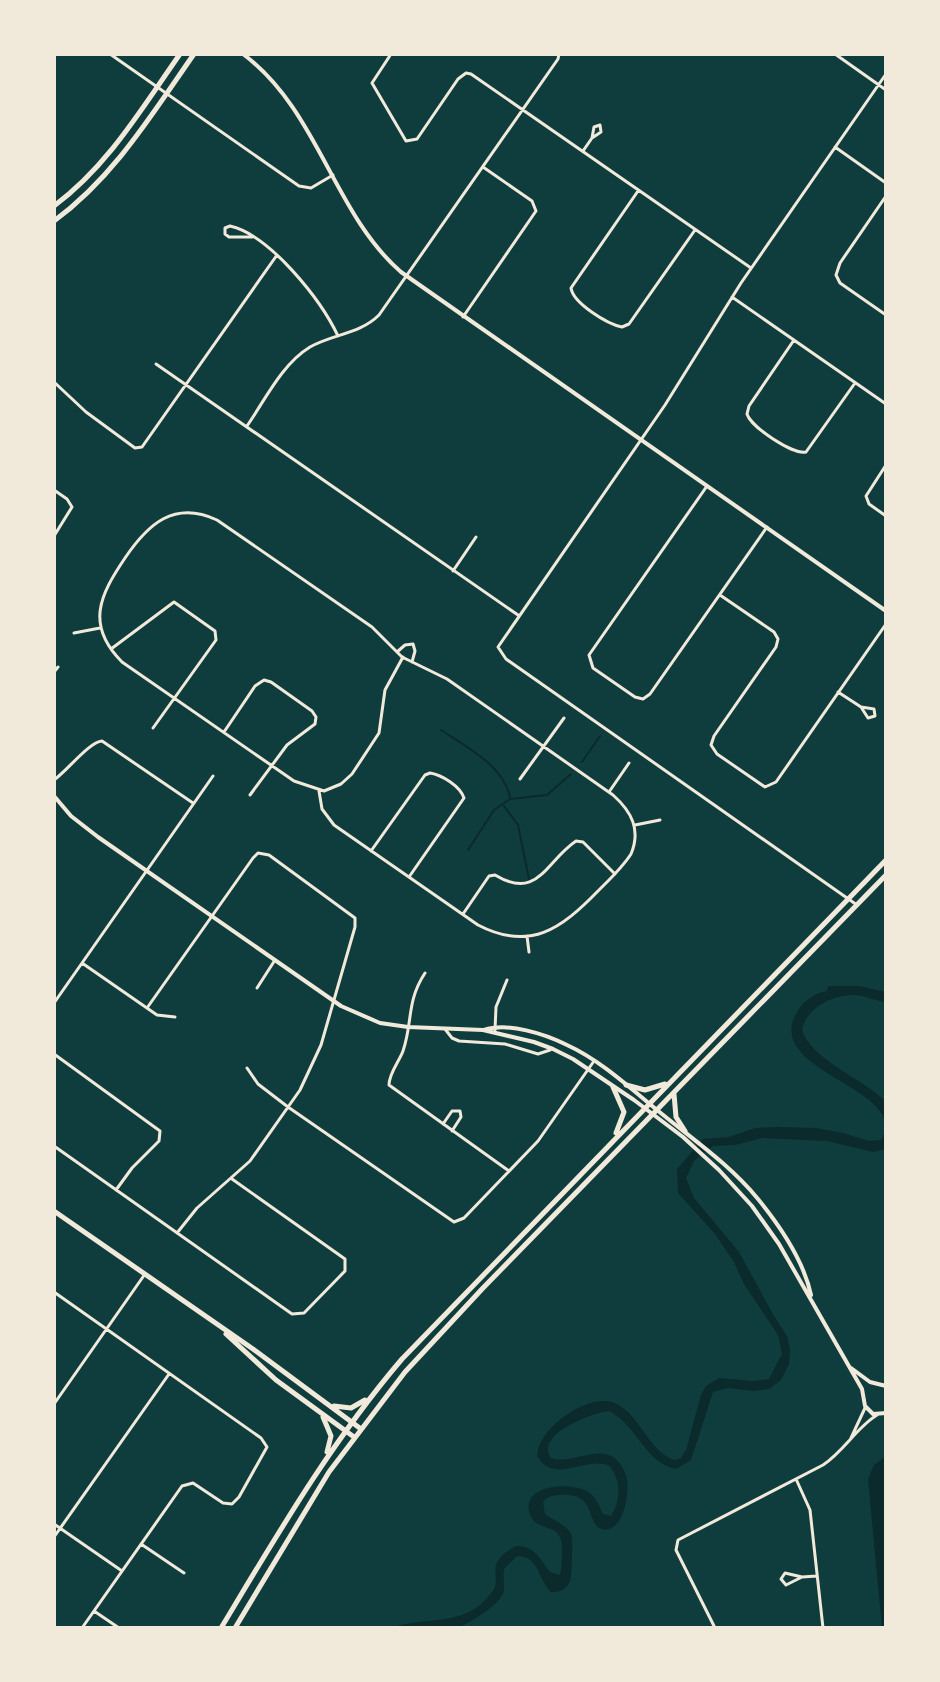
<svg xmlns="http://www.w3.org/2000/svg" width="940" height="1682" font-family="'DejaVu Sans',sans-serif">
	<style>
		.water { fill: #0a2a2b }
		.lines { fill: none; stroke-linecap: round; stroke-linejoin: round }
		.stream { stroke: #0a2a2b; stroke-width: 2 }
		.minor { stroke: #f1e9da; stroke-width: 3 }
		.tertiary { stroke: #f1e9da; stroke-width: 4 }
		.secondary { stroke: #f1e9da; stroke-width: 5 }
	</style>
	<rect width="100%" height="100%" fill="#0f3d3e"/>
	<path class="water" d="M 828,986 L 859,986 L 886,992 L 886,1002 C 875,1001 864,995 853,995 C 832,995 807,1008 802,1029 C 808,1058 865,1080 885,1101 L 886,1149 L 873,1152 L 827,1141 L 763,1138 L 735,1145 L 713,1146 L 694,1161 L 686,1178 L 694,1198 L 739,1252 L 774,1316 L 787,1336 L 790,1349 L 789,1364 L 781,1380 L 769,1389 L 753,1391 L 728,1388 L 713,1392 L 691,1460 L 676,1469 C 645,1463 637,1425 609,1411 C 591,1413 534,1435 551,1458 C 575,1467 610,1433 626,1475 C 631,1489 624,1535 602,1529 C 585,1524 598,1491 559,1495 C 551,1496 548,1496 543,1502 L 545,1514 C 553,1520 567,1525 571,1534 C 573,1540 572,1548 572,1554 C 571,1571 575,1593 551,1592 C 538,1579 539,1556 517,1556 L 504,1569 C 503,1576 504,1583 504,1590 C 502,1604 470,1623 457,1628 L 391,1628 C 428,1615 465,1629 492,1592 C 504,1576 481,1565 516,1546 C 535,1546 540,1559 550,1572 L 560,1575 C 562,1569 561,1563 562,1557 C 566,1515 535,1538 529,1511 C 523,1484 574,1481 590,1493 C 596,1498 600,1507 603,1514 L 611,1516 C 621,1500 621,1481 610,1466 C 584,1455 555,1486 537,1456 C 538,1427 591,1390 617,1404 C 641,1417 649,1452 675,1460 L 681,1458 L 686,1450 L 701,1395 L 706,1386 L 719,1378 L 753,1381 L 769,1379 L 782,1354 L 778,1335 L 744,1284 L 734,1262 L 715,1234 L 678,1193 L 677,1169 L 703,1139 L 729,1137 L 755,1128 L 776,1127 L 816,1128 L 843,1133 L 869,1141 L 881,1140 C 912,1087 761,1073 797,1012 C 803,1001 815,993 827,991 Z
		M 886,1456 L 886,1628 L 882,1628 L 868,1479 L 874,1465 Z"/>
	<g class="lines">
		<path class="stream" d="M 441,730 C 466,747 503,765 510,797
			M 582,762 L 600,736
			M 504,806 L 518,825 L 529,879
			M 468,850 L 494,810 L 510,799 L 547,795 L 571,774"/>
		<path class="minor" d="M 110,54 L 299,186 L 311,188 L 333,175
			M 391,54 L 372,83 L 406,141 L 417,139 L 458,79 L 466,73 L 471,74 L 751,268
			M 835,54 L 886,90
			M 835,147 L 886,183
			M 583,151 L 592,138 L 601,132 L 600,125 L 594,127 L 592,138
			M 638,191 L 571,288 C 573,303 607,324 622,327 L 629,324 L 695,230
			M 886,196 L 840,263 L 836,275 L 840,283 L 886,315
			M 252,237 L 229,237 L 225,234 L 225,228 L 230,226 C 270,235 321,300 338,336
			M 732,297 L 886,404
			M 463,317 L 536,211 L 532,201 L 483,167
			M 794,340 L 749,406 L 747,414 C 751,427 793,455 806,452 L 855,383
			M 156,364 L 518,615
			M 54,382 L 86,412 L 135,448 L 142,447 L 277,255
			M 247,426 C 265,400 282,364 310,347 C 333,334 360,334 379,315 L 558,59 L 559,54
			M 886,465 L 866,496 L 869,504 L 886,516
			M 707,486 L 589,655 L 593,668 L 635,697 L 643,699 L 650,694 L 767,527
			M 54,490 L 67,499 L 72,507 L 54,536
			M 453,571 L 476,537
			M 720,595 L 774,632 L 778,639 L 776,647 L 714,736 L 711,745 L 717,754 L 765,787 L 776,782 L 886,624
			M 74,633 L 100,628
			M 111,649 L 174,602 L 215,631 L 216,640 L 153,728
			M 397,652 L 405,645 L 413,644 L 415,651 L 412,662
			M 54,672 L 58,667
			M 838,692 L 861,707 L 868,718 L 875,716 L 874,709 L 861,707
			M 224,732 L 255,686 L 264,680 L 271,682 L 312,711 L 316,717 L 315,724 L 287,745 L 250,795
			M 520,779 L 564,718
			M 54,780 C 67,771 89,742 102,741 L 193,803
			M 319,791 L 322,809 L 334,825 L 478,925 C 530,952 561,929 598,891 C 609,880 622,868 631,854 C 641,830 632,812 613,795 L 447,679 L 402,657 L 372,627 L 217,520 C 174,500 148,524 125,558 C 100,595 85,625 122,662 L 294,781 L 324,791 L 341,784 L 352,774 L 379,733 L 385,690 L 403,657
			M 609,792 L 629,763
			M 635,825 L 660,820
			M 371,851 L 425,775 L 430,773 C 442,775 460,786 464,798 L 409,877
			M 857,905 L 506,659 L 498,647 L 665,405 L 741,283 L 886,74
			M 463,914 L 489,876 L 495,875 C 538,901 545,862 576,841 L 583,842 L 615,874
			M 527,936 L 529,952
			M 82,963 L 157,1015 L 175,1017
			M 425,973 C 406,1002 413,1022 403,1051 C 399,1062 389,1073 389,1085 L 509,1171
			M 257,988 L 275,960
			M 54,1003 L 213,776
			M 147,1008 L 253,858 L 258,853 L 269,855 L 355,918 L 355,927 L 321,1045 L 300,1090 L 250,1161 L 197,1208 L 177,1233
			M 445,1029 L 452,1038 L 459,1041 L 505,1044 L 538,1054 L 550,1050
			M 495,1030 L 496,1007 L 507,980
			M 54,1054 L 160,1131 L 159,1141 L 132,1168 L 116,1190
			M 247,1068 L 258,1084 L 288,1107 L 454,1222 L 464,1218 L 538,1141 L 594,1061
			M 443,1124 L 452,1111 L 460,1111 L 461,1117 L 452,1131
			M 54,1146 L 292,1314 L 304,1313 L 345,1271 L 345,1259 L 232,1179
			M 54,1292 L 261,1438 L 267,1447 L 239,1497 L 232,1504 L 223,1503 L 193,1483 L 182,1486 L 82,1628
			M 54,1404 L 145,1274
			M 851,1438 L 865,1408
			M 796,1479 L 810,1510 L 823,1628
			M 54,1524 L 122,1571
			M 54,1537 L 169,1374
			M 141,1544 L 184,1573
			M 802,1577 L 786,1585 L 781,1579 L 785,1573 L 802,1577 L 817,1576
			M 94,1611 L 119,1628
			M 715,1628 L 676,1550 L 678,1540 L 823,1465 C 844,1451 857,1427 877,1415"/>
		<path class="tertiary" d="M 243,54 C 319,111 333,213 401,272 L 886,611
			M 54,796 L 71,816 L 98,837 L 341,1006 L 380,1023 L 408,1027 L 483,1030 L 534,1042 L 553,1049 L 573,1059 L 634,1100 L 683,1137 L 719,1170 L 752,1206 L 779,1244 L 862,1389 L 865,1406 L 873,1414 L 886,1413
			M 484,1030 C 508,1022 545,1034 567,1045 C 602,1061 632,1090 662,1114 C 695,1141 730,1165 758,1199 C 780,1226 804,1262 811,1295
			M 851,1368 L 870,1382 L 886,1386"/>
		<path class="secondary" d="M 54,206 C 108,166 142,108 180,54
			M 54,221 C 114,177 152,114 194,54
			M 626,1085 L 645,1090 L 665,1084
			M 613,1087 L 624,1112 L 616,1133
			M 674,1094 L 676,1117 L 685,1131
			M 54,1211 L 253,1349 L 361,1429
			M 226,1334 L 276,1380 L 354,1437
			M 334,1406 L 351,1408 L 365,1400
			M 323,1417 L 331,1436 L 327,1452
			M 221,1628 C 277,1535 331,1442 402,1359 L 886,860
			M 235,1628 L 329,1472 L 405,1372 L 483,1288 L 886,875"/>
	</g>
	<rect width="940" height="1682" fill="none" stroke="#f1e9da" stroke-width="112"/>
</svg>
